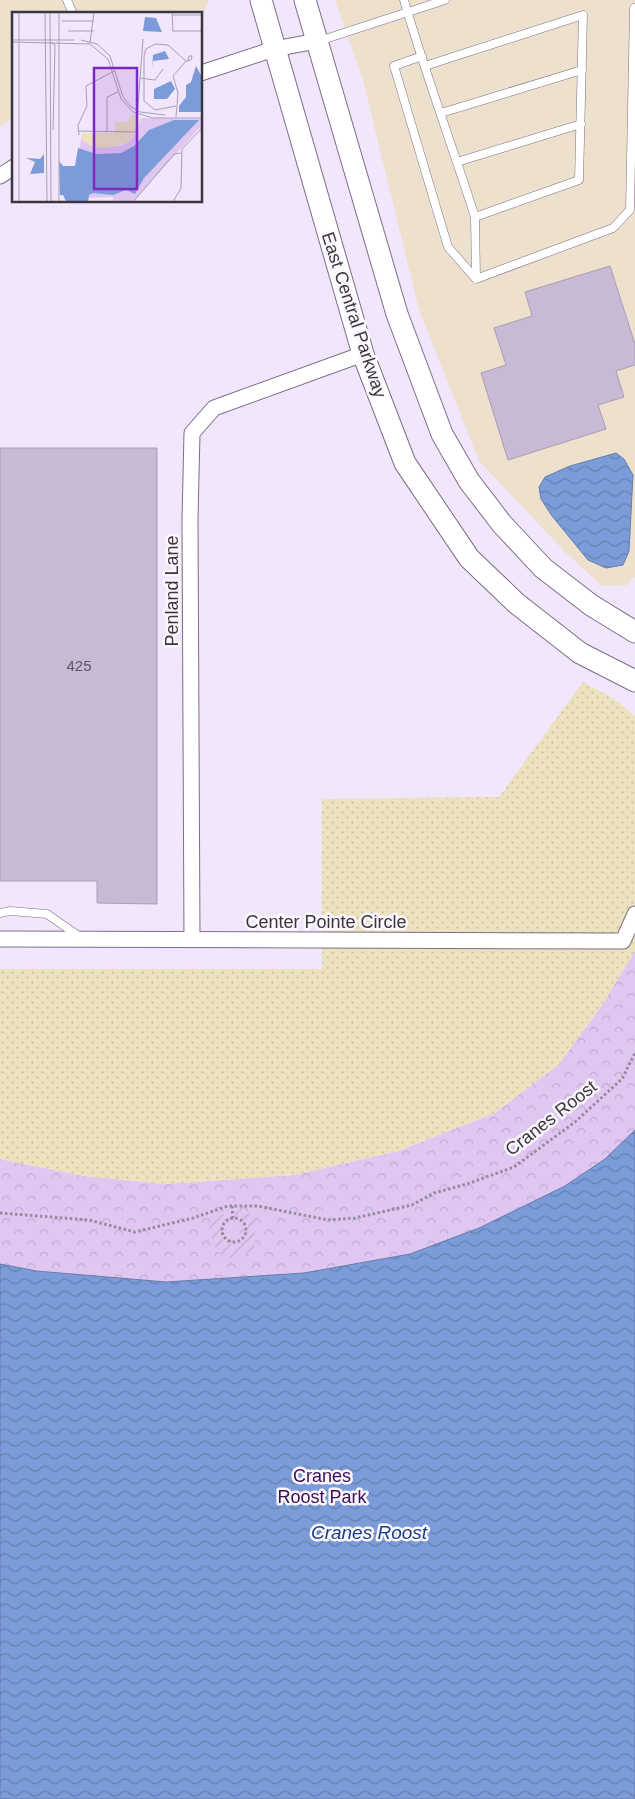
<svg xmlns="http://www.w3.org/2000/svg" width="635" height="1799" font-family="Helvetica,sans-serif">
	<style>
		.commercial { fill: #ede0cc }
		.forest { fill: url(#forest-crowns) }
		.sand { fill: url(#sand-dots) }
		.garden { fill: url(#garden-furrows) }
		.water { fill: url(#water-waves); stroke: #687daa }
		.building { fill: #c8b9d4; stroke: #ab9cb6 }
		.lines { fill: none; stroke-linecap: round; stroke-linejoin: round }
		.service-casing { stroke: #7c6e86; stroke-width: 9 }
		.minor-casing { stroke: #7c6e86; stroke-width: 17 }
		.secondary-casing { stroke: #7c6e86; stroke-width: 23 }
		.path { stroke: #948b9b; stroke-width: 3; stroke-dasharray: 2.5 2.5; stroke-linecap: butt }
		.service { stroke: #fff; stroke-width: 8 }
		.minor { stroke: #fff; stroke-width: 15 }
		.secondary { stroke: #fff; stroke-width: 21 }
		.labels { text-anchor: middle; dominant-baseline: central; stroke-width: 5; stroke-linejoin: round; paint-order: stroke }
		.number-label { font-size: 15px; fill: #5e5664 }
		.street-label { font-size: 18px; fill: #3b353f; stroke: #faf7fd }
		.park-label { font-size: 18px; fill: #3e0d58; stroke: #faf7fd }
		.water-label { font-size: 19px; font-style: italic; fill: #1b3f86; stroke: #faf7fd }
		.inset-road { fill: none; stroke: #a99fb0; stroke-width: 1 }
		.view { fill: #7b2cbf; fill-opacity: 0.15; stroke: #7b2cbf; stroke-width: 2.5 }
		.inset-edge { fill: none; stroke: #3b353f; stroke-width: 2.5 }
	</style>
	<defs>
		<pattern id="forest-crowns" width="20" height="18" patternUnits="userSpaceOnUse" patternTransform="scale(1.25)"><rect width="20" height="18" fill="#dfc7f2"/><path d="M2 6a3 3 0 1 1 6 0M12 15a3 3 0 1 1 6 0" fill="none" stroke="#c0acd1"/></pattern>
		<pattern id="sand-dots" width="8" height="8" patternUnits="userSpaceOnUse" patternTransform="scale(1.25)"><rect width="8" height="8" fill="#ece2bd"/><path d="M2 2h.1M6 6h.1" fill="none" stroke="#cbc2a4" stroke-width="1.8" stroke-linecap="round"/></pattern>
		<pattern id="garden-furrows" width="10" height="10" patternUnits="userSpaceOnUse" patternTransform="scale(1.25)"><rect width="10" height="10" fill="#dfc7f2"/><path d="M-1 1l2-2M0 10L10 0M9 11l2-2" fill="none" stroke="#c0acd1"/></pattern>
		<pattern id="water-waves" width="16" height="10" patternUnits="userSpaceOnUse" patternTransform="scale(1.25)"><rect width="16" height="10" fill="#7b9cd8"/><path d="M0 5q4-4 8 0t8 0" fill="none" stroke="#6680b1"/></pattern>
	</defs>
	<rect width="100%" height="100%" fill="#f2e6fc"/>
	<path class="commercial" d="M 0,0 L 209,0 L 201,21 L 201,14 L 14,14 L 14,117 L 0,127 Z
		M 335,0 L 635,0 L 635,577 L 627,585 L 602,586 L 565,552 L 479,461 L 419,310 L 363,80 Z"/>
	<path class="forest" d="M 635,951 L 635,1799 L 0,1799 L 0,1159 L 84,1176 L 165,1184 L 294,1175 L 398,1151 L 495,1113 L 559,1064 L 602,1005 Z"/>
	<path class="sand" d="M 583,682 L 614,699 L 635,716 L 635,951 L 602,1005 L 559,1064 L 495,1113 L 397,1151 L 294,1175 L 165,1184 L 84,1176 L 0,1159 L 0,969 L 322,969 L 322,799 L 499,797 Z"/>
	<path class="garden" d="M 235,1211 L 247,1212 L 256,1220 L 254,1249 L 239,1257 L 224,1258 L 215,1247 L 209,1228 L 216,1216 L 230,1213 L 230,1217 C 223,1220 218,1227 219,1234 C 224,1243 230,1246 240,1244 L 247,1235 L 248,1227 L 241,1218 L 235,1217 Z"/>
	<path class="water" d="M 616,453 L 624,459 L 633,475 L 629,551 L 623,565 L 606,568 L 588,560 L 552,516 L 541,499 L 539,487 L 545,477 L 570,466 Z
		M 635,1130 L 635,1799 L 0,1799 L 0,1264 L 37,1271 L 166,1282 L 304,1273 L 410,1254 L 479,1228 L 565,1186 L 605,1159 Z"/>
	<path class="building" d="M 610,266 L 635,344 L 635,365 L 616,371 L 624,397 L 598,405 L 606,429 L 508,460 L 481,373 L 506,365 L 494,328 L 532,316 L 525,292 Z
		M 0,448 L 157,448 L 157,904 L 97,903 L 97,881 L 0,881 Z"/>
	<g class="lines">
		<defs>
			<path id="service" d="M 67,0 L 73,14
				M 404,0 C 425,73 452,145 475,217 L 579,180 L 583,15 L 425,66
				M 319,41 L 445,0
				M 422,56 L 394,66 L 448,247 L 476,279
				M 441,113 L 582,70
				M 457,162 L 581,124
				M 475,217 L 476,279 L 613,228 L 630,210 L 634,8
				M 0,913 L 10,911 L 47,914 L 80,937"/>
			<path id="minor" d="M 201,73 L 274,49 L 317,41
				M 0,176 L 14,167
				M 0,939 L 623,941 L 635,914
				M 192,940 L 190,519 L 192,433 L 214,408 L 363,354"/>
			<path id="secondary" d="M 261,0 L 363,354 L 405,463 L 469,558 L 516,603 L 580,653 L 635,681
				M 305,0 L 397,314 L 442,434 L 469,481 L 502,524 L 543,568 L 591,605 L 635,632"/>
		</defs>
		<use href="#service" class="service-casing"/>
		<use href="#minor" class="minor-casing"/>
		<use href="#secondary" class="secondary-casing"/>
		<path class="path" d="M 232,1206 L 233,1218
			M 0,1213 L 89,1220 L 135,1232 L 193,1218 L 228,1206 L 258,1206 L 328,1220 L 355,1218 L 412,1205 L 434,1193 L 470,1183 L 514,1167 L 575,1122 L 622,1079 L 635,1053
			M222 1230a12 12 0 1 1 24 0a12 12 0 1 1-24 0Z"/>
		<use href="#service" class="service"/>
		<use href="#minor" class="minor"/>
		<use href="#secondary" class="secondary"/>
	</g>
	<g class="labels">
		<g class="number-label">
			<text x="79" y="665">425</text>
		</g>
		<g class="street-label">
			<text transform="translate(354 315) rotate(72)">East Central Parkway</text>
			<text transform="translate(172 591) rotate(-90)">Penland Lane</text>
			<text x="326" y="922">Center Pointe Circle</text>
			<text transform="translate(551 1118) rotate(-38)">Cranes Roost</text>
		</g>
		<g class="park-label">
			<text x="322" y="1476">Cranes<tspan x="322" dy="21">Roost Park</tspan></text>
		</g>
		<g class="water-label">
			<text x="369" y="1532">Cranes Roost</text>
		</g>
	</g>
	<g transform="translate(12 12)">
		<rect width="190" height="190" fill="#f2e6fc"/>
		<path d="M 130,106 L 189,107 L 190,113 L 121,190 L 101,190 L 101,185 L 75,186 L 65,152 L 69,127 L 87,135 L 108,134 L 119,128 Z" fill="#dfc7f2"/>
		<path d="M 121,102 L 129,106 L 125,119 L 115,131 L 93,136 L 79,134 L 69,127 L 71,121 L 103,121 L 103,110 L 115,110 Z" fill="#ece2bd"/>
		<path d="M 133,5 L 144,6 L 150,20 L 131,19 ZM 153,39 L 157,47 L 141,49 L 140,57 L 141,43 ZM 184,54 L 189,63 L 190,100 L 167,100 L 167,94 L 174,85 L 174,73 L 179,70 ZM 159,69 L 163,77 L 155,87 L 142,87 L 142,77 ZM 162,108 L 187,108 L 132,166 L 123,182 L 114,178 L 101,183 L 81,181 L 77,183 L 76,190 L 54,189 L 51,183 L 48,183 L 47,149 L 51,154 L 63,154 L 66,136 L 84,142 L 109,141 L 122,134 L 137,118 ZM 32,142 L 32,161 L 18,162 L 23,150 L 14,146 L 28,147 Z" fill="#7b9cd8"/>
		<path class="inset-road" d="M 33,0 L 35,190M 38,0 L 39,190M 47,0 L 47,190M 160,0 L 161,19 L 190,19M 160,3 L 190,3M 50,9 L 82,9M 56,19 L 82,19M 0,28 L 62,28M 69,28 L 85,32 L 98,44 L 111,85 L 118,94 L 128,100 L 153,103M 0,30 L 78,32 L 96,47 L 109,87 L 121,100 L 141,106 L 190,106M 38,30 L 43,33 L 41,118M 78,31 L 82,0M 174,49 L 179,48 L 180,44 L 177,44 L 176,48M 128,66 L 143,68 L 151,57M 164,105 L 166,81 L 161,64 L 174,49 L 156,33 L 143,32 L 134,37 L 132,44 L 132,89 L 143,98 L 164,94M 66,119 L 124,120 L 131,27M 95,119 L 95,85 L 106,80M 67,123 L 66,113 L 75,94 L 74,74 L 102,59M 7,190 L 7,0M 121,190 L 162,142 L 169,141M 161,190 L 169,176 L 170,137 L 190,116"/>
		<path class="view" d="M 82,56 L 125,56 L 125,177 L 82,177 Z"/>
		<rect width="190" height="190" class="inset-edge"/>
	</g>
</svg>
